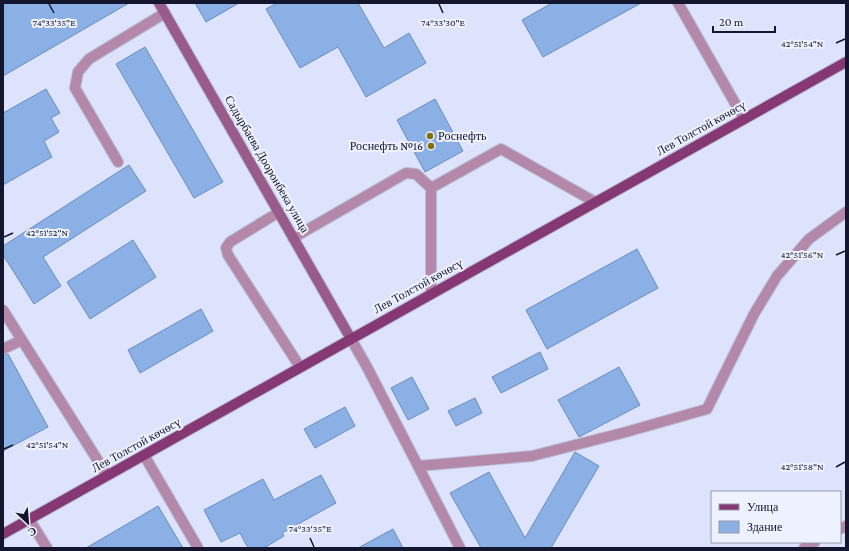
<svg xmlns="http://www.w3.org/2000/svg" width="849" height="551" font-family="'Crimson Pro',serif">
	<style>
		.building { fill: #8ab0e5; stroke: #678cbf }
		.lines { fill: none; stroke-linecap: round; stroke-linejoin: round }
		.service-casing { stroke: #b9bed7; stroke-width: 12 }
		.minor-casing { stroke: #b9bed7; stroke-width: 12 }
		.secondary-casing { stroke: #b9bed7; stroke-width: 12 }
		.primary-casing { stroke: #b9bed7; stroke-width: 12 }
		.service { stroke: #b488a8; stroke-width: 10 }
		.minor { stroke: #b488a8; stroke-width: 10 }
		.secondary { stroke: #995b8a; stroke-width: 10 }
		.primary { stroke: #853874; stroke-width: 10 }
		.ticks { fill: none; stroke: #13162c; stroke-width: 1.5 }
		.poi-dot { fill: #826f0e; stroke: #eef1fe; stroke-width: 1.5 }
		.labels { text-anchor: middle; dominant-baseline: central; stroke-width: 4; stroke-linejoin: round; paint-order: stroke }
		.street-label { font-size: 12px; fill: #13162c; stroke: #eef1fe }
		.poi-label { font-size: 12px; fill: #13162c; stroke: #eef1fe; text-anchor: start }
		.ticks-label { font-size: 10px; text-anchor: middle; fill: #13162c; stroke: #eef1fe; stroke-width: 4; stroke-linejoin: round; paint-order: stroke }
	</style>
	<rect width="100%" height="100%" fill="#dee3fd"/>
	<path class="building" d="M 3,3 L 129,3 L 3,76 Z
		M 195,3 L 239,3 L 206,22 Z
		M 277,3 L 358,3 L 384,48 L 409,33 L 426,63 L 366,97 L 338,47 L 300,68 L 266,9 Z
		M 552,3 L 641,3 L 543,57 L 522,20 Z
		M 145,47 L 223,182 L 194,198 L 116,64 Z
		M 46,89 L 60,113 L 51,118 L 59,132 L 44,141 L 52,157 L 3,185 L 3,113 Z
		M 435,99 L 463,151 L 425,172 L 397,120 Z
		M 129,165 L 146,191 L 43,257 L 61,286 L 34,304 L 3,255 L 3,246 Z
		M 133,240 L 156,277 L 90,319 L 67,282 Z
		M 637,249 L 658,288 L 547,349 L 526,310 Z
		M 201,309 L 213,331 L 140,373 L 128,350 Z
		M 540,352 L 548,369 L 501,393 L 492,377 Z
		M 8,354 L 48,427 L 3,451 L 3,355 Z
		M 619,367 L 640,405 L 579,437 L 558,400 Z
		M 412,377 L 429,409 L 408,420 L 391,388 Z
		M 475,398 L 482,413 L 456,426 L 448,411 Z
		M 345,407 L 355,426 L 315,448 L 304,429 Z
		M 575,452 L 599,466 L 551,548 L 481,548 L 450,493 L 489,472 L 525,538 Z
		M 321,475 L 336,503 L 282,533 L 284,536 L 264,548 L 248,548 L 240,533 L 221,542 L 204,510 L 263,479 L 274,500 Z
		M 158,506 L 183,548 L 86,548 Z
		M 393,529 L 403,548 L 358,548 Z"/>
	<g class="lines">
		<defs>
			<path id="service" d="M 118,162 L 75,88 L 78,72 L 89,59 L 165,13
				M 279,212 L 230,242 L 226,248 L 228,255 L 300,367
				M 293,238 L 406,173 L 416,174 L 431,188
				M 431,293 L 431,188 L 501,149 L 595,202
				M 3,310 L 107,475
				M 351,339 L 367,367 L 418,466 L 532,456 L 626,432 L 707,409 L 754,314 L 777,276 L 809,239 L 846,212
				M 3,349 L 22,340
				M 144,455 L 198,548
				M 418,466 L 460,548
				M 29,519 L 47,548"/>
			<path id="minor" d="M 678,3 L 744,119
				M 840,529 L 846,526
				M 804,548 L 815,542"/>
			<path id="secondary" d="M 159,3 L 351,339"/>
			<path id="primary" d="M 3,534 L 846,62"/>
		</defs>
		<use href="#service" class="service-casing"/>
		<use href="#minor" class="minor-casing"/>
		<use href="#secondary" class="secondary-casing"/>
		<use href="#primary" class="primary-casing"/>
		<use href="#service" class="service"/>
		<use href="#minor" class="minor"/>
		<use href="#secondary" class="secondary"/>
		<use href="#primary" class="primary"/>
	</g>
	<path class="ticks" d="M 49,4 L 54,13M 439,4 L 443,13M 836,43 L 845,39M 4,237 L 13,233M 836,255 L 845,251M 4,449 L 13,445M 836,467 L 845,462M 310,538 L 314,547"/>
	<g class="poi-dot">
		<circle cx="430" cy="136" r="4"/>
		<circle cx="431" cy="146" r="4"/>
	</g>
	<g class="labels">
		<g class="street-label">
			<text transform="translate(701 128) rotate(-29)">Лев Толстой көчөсү</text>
			<text transform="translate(267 164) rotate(60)">Садырбаева Дооронбека улица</text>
			<text transform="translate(418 286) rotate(-29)">Лев Толстой көчөсү</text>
			<text transform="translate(136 445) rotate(-29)">Лев Толстой көчөсү</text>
		</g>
		<g class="poi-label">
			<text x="438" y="136">Роснефть</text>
			<text x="423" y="146" text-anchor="end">Роснефть №16</text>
		</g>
	</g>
	<g class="ticks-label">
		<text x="54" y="26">74°33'35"E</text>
		<text x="443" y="26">74°33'30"E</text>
		<text x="802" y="47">42°51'54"N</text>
		<text x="47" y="236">42°51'52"N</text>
		<text x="802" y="258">42°51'56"N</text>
		<text x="47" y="448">42°51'54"N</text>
		<text x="802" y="470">42°51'58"N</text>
		<text x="310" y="532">74°33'35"E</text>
	</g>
	<rect width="849" height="551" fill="none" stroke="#13162c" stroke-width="8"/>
	<rect x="711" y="491" width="130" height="52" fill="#eef1fe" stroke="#9699aa"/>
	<rect x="719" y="504" width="20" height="6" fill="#853874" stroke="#9699aa"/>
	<text x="747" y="511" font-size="12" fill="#13162c">Улица</text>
	<rect x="719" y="521" width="20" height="12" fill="#8ab0e5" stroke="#9699aa"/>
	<text x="747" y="531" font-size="12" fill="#13162c">Здание</text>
	<g transform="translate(28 523) rotate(154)" stroke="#eef1fe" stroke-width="3" paint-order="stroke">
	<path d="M0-3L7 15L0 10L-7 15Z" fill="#13162c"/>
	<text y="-6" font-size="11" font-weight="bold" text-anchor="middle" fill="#13162c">С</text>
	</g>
	<path d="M713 26v6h62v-6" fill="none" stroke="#13162c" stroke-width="2"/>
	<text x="719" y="26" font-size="12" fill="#13162c" stroke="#eef1fe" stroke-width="3" paint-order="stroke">20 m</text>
</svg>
